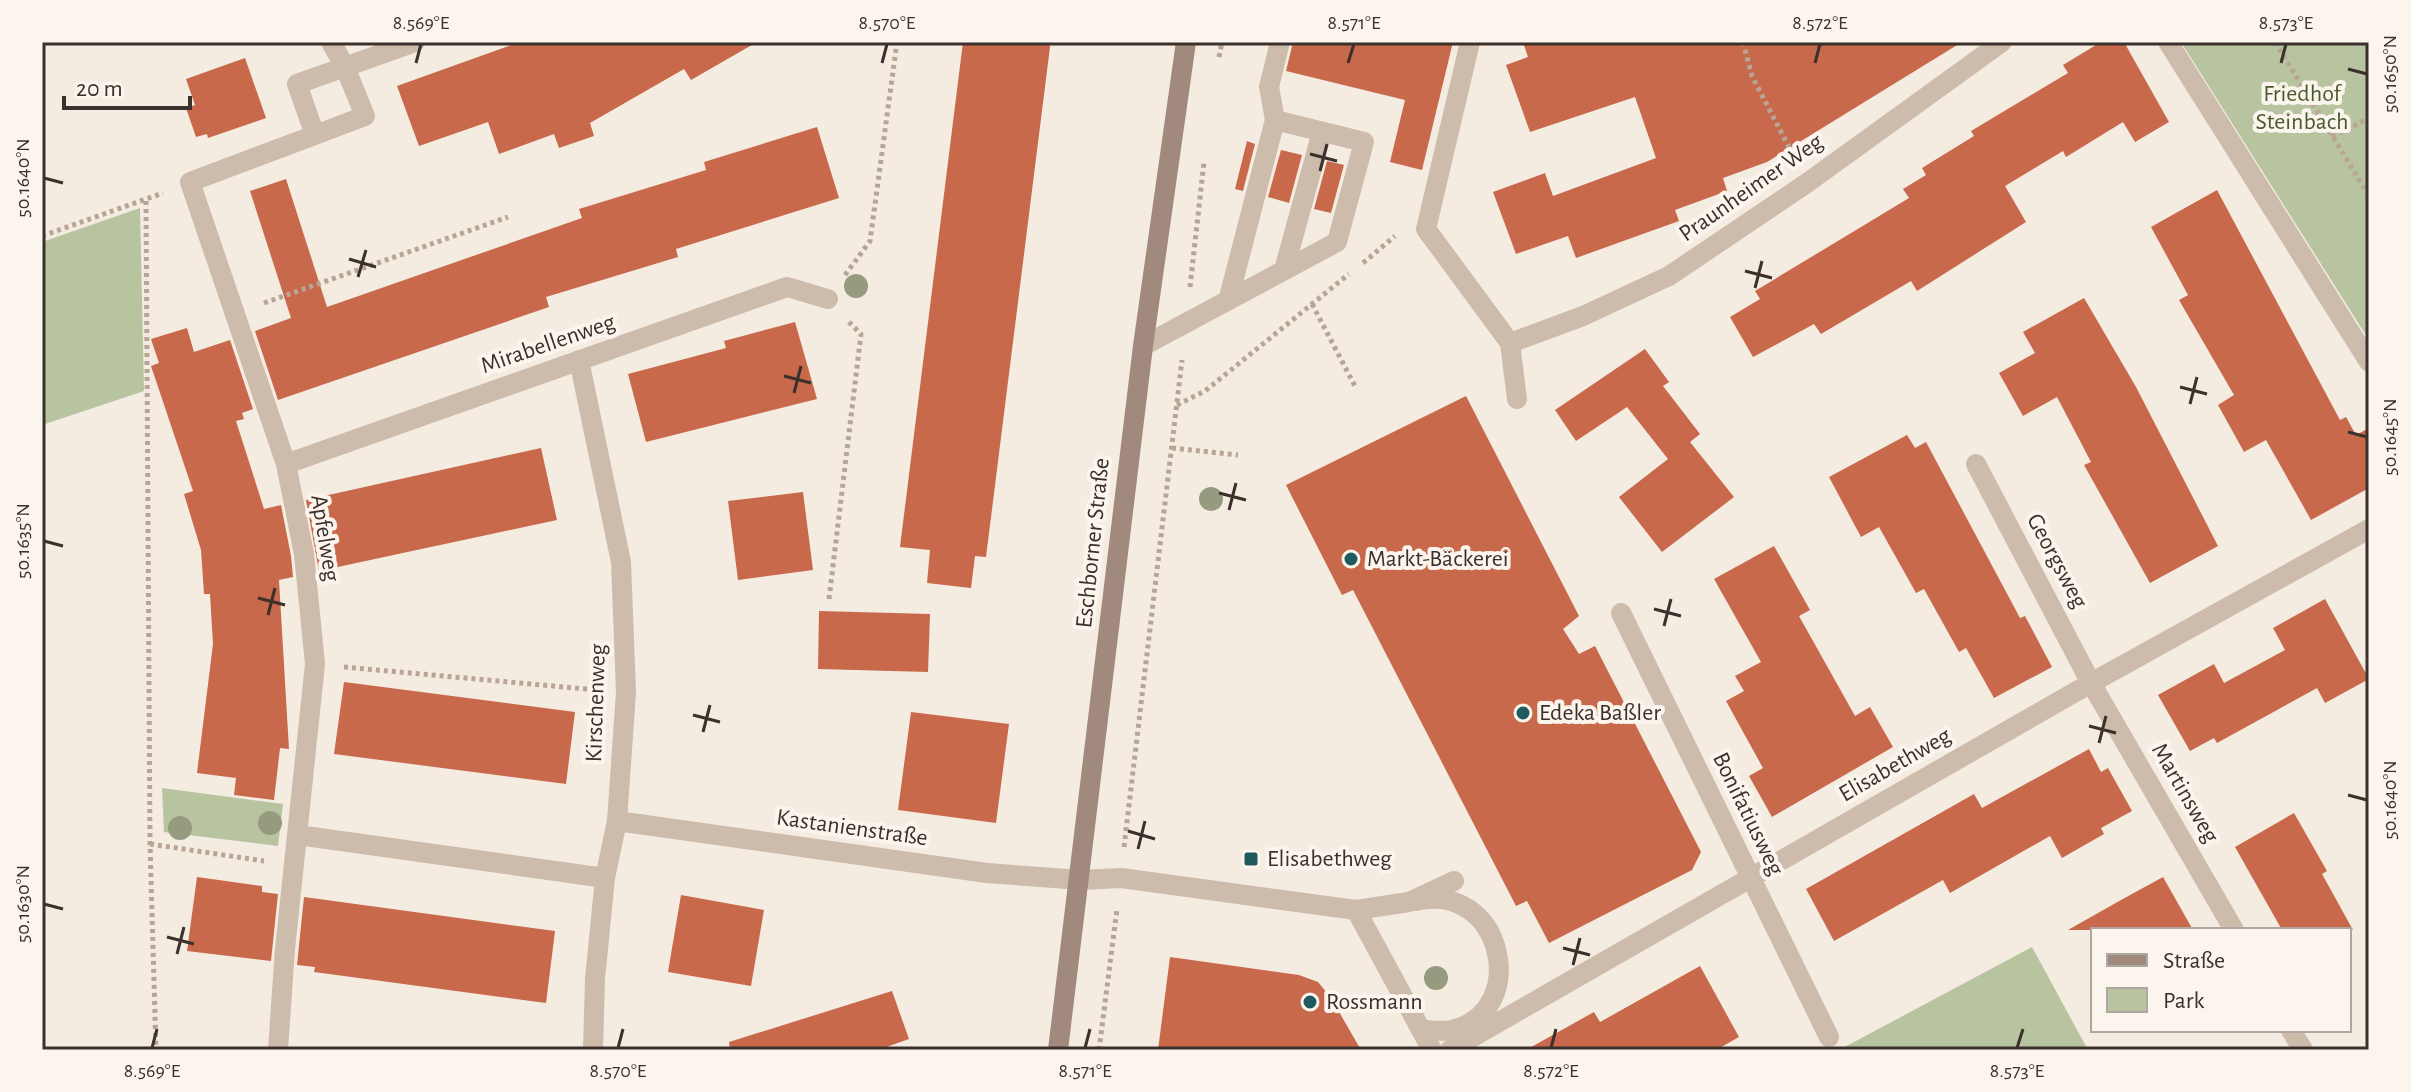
<svg xmlns="http://www.w3.org/2000/svg" width="2411" height="1092" font-family="'Alegreya Sans',sans-serif">
	<style>
		.green { fill: #b8c4a0 }
		.building { fill: #c8694b }
		.lines { fill: none; stroke-linecap: round; stroke-linejoin: round }
		.path { stroke: #b9a596; stroke-width: 5; stroke-dasharray: 4 4; stroke-linecap: butt }
		.service { stroke: #cdbbac; stroke-width: 20 }
		.minor { stroke: #cdbbac; stroke-width: 20 }
		.secondary { stroke: #a18a7d; stroke-width: 20 }
		.tree { fill: #969b7f }
		.ticks { fill: none; stroke: #3b302b; stroke-width: 3 }
		.poi-dot { fill: #1f5a5e; stroke: #fbf5ee; stroke-width: 3 }
		.labels { text-anchor: middle; dominant-baseline: central; stroke-width: 8; stroke-linejoin: round; paint-order: stroke }
		.park-label { font-size: 24px; fill: #4a5a2e; stroke: #fbf5ee }
		.street-label { font-size: 24px; fill: #3b302b; stroke: #fbf5ee }
		.poi-label { font-size: 24px; fill: #3b302b; stroke: #fbf5ee; text-anchor: start }
		.neatline { fill: none; stroke: #3b302b; stroke-width: 3 }
		.ticks-label { font-size: 20px; text-anchor: middle; fill: #3b302b }
	</style>
	<rect width="100%" height="100%" fill="#f4ebe1"/>
	<path class="green" d="M 2181,42 L 2369,42 L 2369,340 L 2362,329 Z
		M 140,208 L 144,391 L 42,425 L 42,242 Z
		M 162,788 L 283,804 L 278,846 L 164,832 Z
		M 2032,947 L 2088,1050 L 1839,1050 Z"/>
	<path class="building" d="M 520,42 L 757,42 L 691,80 L 684,69 L 590,123 L 594,136 L 559,148 L 554,134 L 499,154 L 488,122 L 419,146 L 397,86 Z
		M 963,42 L 1049,42 L 1050,47 L 986,557 L 975,556 L 971,588 L 927,583 L 930,550 L 900,547 Z
		M 1293,42 L 1453,42 L 1422,170 L 1390,162 L 1405,100 L 1286,71 Z
		M 1523,42 L 1962,42 L 1767,162 L 1723,178 L 1727,191 L 1675,210 L 1679,221 L 1576,258 L 1568,236 L 1516,254 L 1493,192 L 1545,173 L 1553,196 L 1656,158 L 1635,97 L 1530,132 L 1506,65 L 1528,57 Z
		M 2101,42 L 2124,42 L 2169,122 L 2135,142 L 2123,122 L 2066,157 L 2063,151 L 2005,186 L 2026,222 L 1917,291 L 1911,281 L 1821,334 L 1814,324 L 1753,357 L 1730,317 L 1760,299 L 1755,291 L 1909,198 L 1903,189 L 1926,175 L 1922,168 L 1974,136 L 1971,131 L 2068,73 L 2063,65 Z
		M 245,58 L 266,118 L 208,138 L 207,134 L 196,137 L 186,108 L 195,105 L 186,79 Z
		M 817,127 L 839,198 L 676,249 L 678,257 L 546,297 L 549,307 L 278,400 L 255,331 L 291,318 L 250,191 L 286,179 L 327,307 L 582,218 L 579,209 L 706,170 L 704,162 Z
		M 1247,141 L 1255,144 L 1243,191 L 1235,189 Z
		M 1281,150 L 1302,155 L 1289,203 L 1268,197 Z
		M 1327,161 L 1344,165 L 1331,213 L 1314,209 Z
		M 2217,190 L 2340,420 L 2346,417 L 2356,435 L 2369,428 L 2369,488 L 2311,520 L 2266,440 L 2244,452 L 2218,405 L 2234,395 L 2179,300 L 2188,295 L 2151,227 Z
		M 2084,298 L 2136,387 L 2218,546 L 2150,583 L 2084,465 L 2091,462 L 2057,397 L 2023,416 L 1999,373 L 2035,353 L 2023,332 Z
		M 795,322 L 817,399 L 646,442 L 628,374 L 726,348 L 724,341 Z
		M 187,328 L 194,352 L 230,340 L 253,409 L 242,413 L 244,419 L 236,421 L 264,509 L 281,505 L 291,556 L 293,577 L 279,580 L 289,749 L 280,748 L 274,800 L 234,795 L 236,778 L 197,773 L 213,644 L 210,594 L 204,594 L 201,550 L 184,494 L 193,491 L 151,366 L 159,363 L 151,339 Z
		M 1645,349 L 1669,382 L 1663,386 L 1700,434 L 1690,442 L 1734,497 L 1662,552 L 1619,497 L 1668,459 L 1627,407 L 1576,441 L 1555,410 Z
		M 1466,396 L 1579,616 L 1563,629 L 1579,654 L 1595,646 L 1701,852 L 1692,870 L 1549,943 L 1527,901 L 1516,906 L 1353,590 L 1342,595 L 1286,485 Z
		M 1907,435 L 1915,448 L 1926,442 L 2020,618 L 2025,616 L 2052,667 L 1994,698 L 1966,648 L 1959,652 L 1924,589 L 1916,593 L 1879,527 L 1861,537 L 1829,477 Z
		M 541,448 L 557,520 L 319,571 L 306,500 Z
		M 803,492 L 813,570 L 738,580 L 728,501 Z
		M 1774,546 L 1810,610 L 1799,616 L 1855,716 L 1870,707 L 1893,747 L 1772,817 L 1749,776 L 1763,768 L 1726,701 L 1744,691 L 1735,676 L 1761,662 L 1714,579 Z
		M 2325,599 L 2369,679 L 2325,703 L 2317,688 L 2217,743 L 2214,738 L 2190,751 L 2158,695 L 2214,664 L 2224,683 L 2285,650 L 2273,628 Z
		M 819,611 L 930,614 L 928,672 L 818,669 Z
		M 344,682 L 575,712 L 566,784 L 334,754 Z
		M 911,712 L 1009,724 L 996,823 L 898,810 Z
		M 2089,749 L 2101,772 L 2108,768 L 2132,811 L 2101,828 L 2104,834 L 2062,858 L 2050,836 L 1950,893 L 1943,880 L 1834,941 L 1806,889 L 1974,794 L 1982,808 Z
		M 2294,813 L 2327,871 L 2322,874 L 2353,930 L 2282,930 L 2235,847 Z
		M 197,877 L 262,886 L 262,892 L 278,894 L 271,961 L 187,951 Z
		M 2163,877 L 2193,930 L 2068,930 L 2121,900 Z
		M 681,895 L 764,910 L 751,986 L 668,972 Z
		M 304,897 L 555,931 L 546,1003 L 314,972 L 315,967 L 297,965 Z
		M 1170,957 L 1299,975 L 1318,982 L 1331,998 L 1361,1050 L 1158,1050 Z
		M 1700,966 L 1739,1037 L 1716,1050 L 1526,1050 L 1594,1012 L 1600,1022 Z
		M 892,991 L 909,1039 L 878,1050 L 730,1050 L 729,1042 Z"/>
	<g class="lines">
		<path class="path" d="M 1743,42 L 1752,76 L 1794,157
			M 2275,42 L 2369,196
			M 1219,57 L 1222,42
			M 2332,137 L 2369,118
			M 146,201 L 150,844 L 156,1050
			M 42,236 L 163,193
			M 1363,263 L 1395,236
			M 845,275 L 870,241 L 897,42
			M 1190,287 L 1204,162
			M 264,303 L 508,217
			M 1312,304 L 1356,388
			M 1177,405 L 1205,391 L 1349,274
			M 1172,448 L 1238,455
			M 829,599 L 861,334 L 847,320
			M 344,667 L 597,690
			M 150,844 L 264,861
			M 1124,847 L 1182,360
			M 1099,1050 L 1117,909"/>
		<path class="service" d="M 331,42 L 345,67
			M 1284,270 L 1322,132
			M 1228,301 L 1275,120
			M 1143,346 L 1337,242 L 1364,142 L 1275,120 L 1269,87 L 1280,42
			M 1415,901 C 1504,880 1531,1012 1452,1030 C 1443,1032 1431,1030 1421,1030"/>
		<path class="minor" d="M 1470,42 L 1426,229 L 1510,343 L 1583,316 L 1669,276 L 1807,183 L 2002,42
			M 2168,42 L 2369,362
			M 345,67 L 365,116 L 315,135 L 297,84 L 415,42
			M 1510,343 L 1517,399
			M 579,360 L 621,562 L 626,692 L 617,821 L 605,878 L 595,979 L 593,1050
			M 286,464 L 787,287 L 828,299
			M 1976,464 L 2091,683 L 2234,930
			M 1621,613 L 1829,1037
			M 617,821 L 987,873 L 1081,880 L 1121,878 L 1356,910 L 1409,902 L 1454,881
			M 298,835 L 605,878
			M 1356,910 L 1432,1050
			M 2291,1030 L 2303,1050
			M 278,1050 L 285,949 L 315,664 L 304,554 L 286,464 L 190,182 L 315,135
			M 1450,1050 L 2091,683 L 2369,529"/>
		<path class="secondary" d="M 1058,1050 L 1143,346 L 1186,42"/>
	</g>
	<g class="tree">
		<circle cx="856" cy="286" r="12"/>
		<circle cx="1211" cy="499" r="12"/>
		<circle cx="270" cy="823" r="12"/>
		<circle cx="180" cy="828" r="12"/>
		<circle cx="1436" cy="978" r="12"/>
	</g>
	<path class="ticks" d="M 416,63 L 421,44M 882,63 L 887,44M 1348,63 L 1354,44M 1815,63 L 1820,44M 2281,63 L 2286,44M 2348,69 L 2367,74M 1310,154 L 1337,161M 1320,171 L 1327,144M 44,178 L 63,183M 349,259 L 376,267M 1745,271 L 1772,278M 358,277 L 366,250M 1755,288 L 1762,261M 784,376 L 811,383M 2180,387 L 2207,394M 794,393 L 801,366M 2190,404 L 2197,377M 2348,432 L 2367,437M 1219,493 L 1246,500M 1229,510 L 1236,483M 44,541 L 63,546M 258,598 L 285,605M 1654,609 L 1681,616M 268,615 L 275,588M 1664,626 L 1671,599M 693,715 L 720,722M 2089,726 L 2116,733M 703,732 L 710,705M 2099,743 L 2106,716M 2348,795 L 2367,800M 1128,831 L 1155,839M 1138,849 L 1145,821M 44,904 L 63,909M 167,937 L 194,944M 1563,948 L 1590,955M 177,954 L 184,927M 1573,965 L 1580,938M 152,1048 L 157,1029M 618,1048 L 623,1029M 1085,1048 L 1090,1029M 1551,1048 L 1556,1029M 2017,1048 L 2023,1029"/>
	<g class="poi-dot">
		<circle cx="1351" cy="559" r="8"/>
		<circle cx="1523" cy="713" r="8"/>
		<rect x="1243" y="851" width="16" height="16" rx="4"/>
		<circle cx="1310" cy="1002" r="8"/>
	</g>
	<g class="labels">
		<g class="park-label">
			<text x="2302" y="94">Friedhof<tspan x="2302" dy="28">Steinbach</tspan></text>
		</g>
		<g class="street-label">
			<text transform="translate(1751 188) rotate(-35)">Praunheimer Weg</text>
			<text transform="translate(548 344) rotate(-19)">Mirabellenweg</text>
			<text transform="translate(325 538) rotate(81)">Apfelweg</text>
			<text transform="translate(1093 543) rotate(-84)">Eschborner Straße</text>
			<text transform="translate(2057 561) rotate(62)">Georgsweg</text>
			<text transform="translate(596 703) rotate(-88)">Kirschenweg</text>
			<text transform="translate(1895 765) rotate(-30)">Elisabethweg</text>
			<text transform="translate(2185 793) rotate(60)">Martinsweg</text>
			<text transform="translate(1748 814) rotate(64)">Bonifatiusweg</text>
			<text transform="translate(852 828) rotate(8)">Kastanienstraße</text>
		</g>
		<g class="poi-label">
			<text x="1367" y="559">Markt-Bäckerei</text>
			<text x="1539" y="713">Edeka Baßler</text>
			<text x="1267" y="859">Elisabethweg</text>
			<text x="1326" y="1002">Rossmann</text>
		</g>
	</g>
	<rect width="2411" height="1092" fill="none" stroke="#fbf5ee" stroke-width="88"/>
	<rect x="2091" y="928" width="260" height="104" fill="#fbf5ee" stroke="#aea6a0" stroke-width="2"/>
	<rect x="2107" y="954" width="40" height="12" fill="#a18a7d" stroke="#aea6a0" stroke-width="2"/>
	<text x="2163" y="968" font-size="24" fill="#3b302b">Straße</text>
	<rect x="2107" y="988" width="40" height="24" fill="#b8c4a0" stroke="#aea6a0" stroke-width="2"/>
	<text x="2163" y="1008" font-size="24" fill="#3b302b">Park</text>
	<path d="M64 96v12h126v-12" fill="none" stroke="#3b302b" stroke-width="4"/>
	<text x="76" y="96" font-size="24" fill="#3b302b" stroke="#fbf5ee" stroke-width="6" paint-order="stroke">20 m</text>
	<rect x="44" y="44" width="2323" height="1004" class="neatline"/>
	<g class="ticks-label">
		<text x="421" y="29">8.569°E</text>
		<text x="887" y="29">8.570°E</text>
		<text x="1354" y="29">8.571°E</text>
		<text x="1820" y="29">8.572°E</text>
		<text x="2286" y="29">8.573°E</text>
		<text transform="translate(2389 74) rotate(-90)" y="7">50.1650°N</text>
		<text transform="translate(22 178) rotate(-90)" y="7">50.1640°N</text>
		<text transform="translate(2389 437) rotate(-90)" y="7">50.1645°N</text>
		<text transform="translate(22 541) rotate(-90)" y="7">50.1635°N</text>
		<text transform="translate(2389 800) rotate(-90)" y="7">50.1640°N</text>
		<text transform="translate(22 904) rotate(-90)" y="7">50.1630°N</text>
		<text x="152" y="1077">8.569°E</text>
		<text x="618" y="1077">8.570°E</text>
		<text x="1085" y="1077">8.571°E</text>
		<text x="1551" y="1077">8.572°E</text>
		<text x="2017" y="1077">8.573°E</text>
	</g>
</svg>
